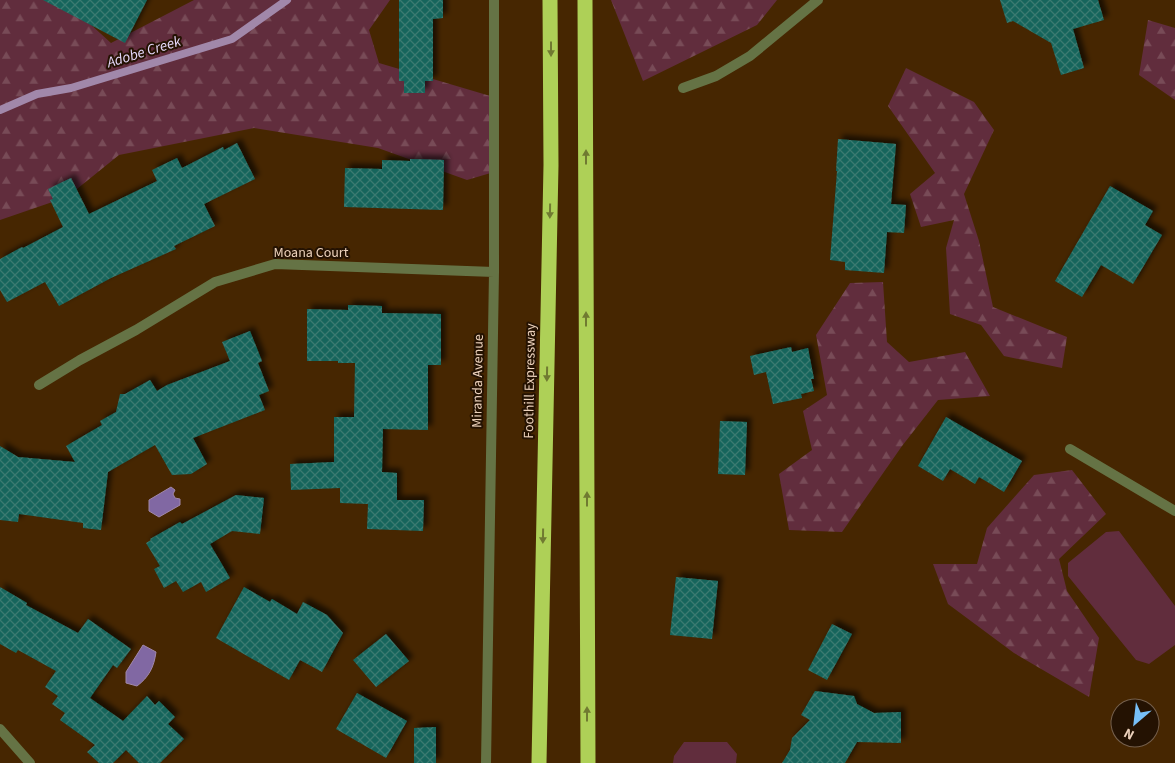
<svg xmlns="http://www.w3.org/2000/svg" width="1175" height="763" font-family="'Source Sans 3',sans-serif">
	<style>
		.forest { fill: url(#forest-firs) }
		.pitch { fill: #612d3d }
		.water { fill: #8168a3; stroke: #a188aa }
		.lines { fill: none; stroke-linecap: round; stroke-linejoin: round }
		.stream { stroke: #a188aa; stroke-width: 8 }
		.building { fill: url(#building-cross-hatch); filter: url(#shadow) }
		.street { stroke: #657345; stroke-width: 10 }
		.highway { stroke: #aed057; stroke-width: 15 }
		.oneway { fill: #707a31 }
		.labels { text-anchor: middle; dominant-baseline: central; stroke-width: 4; stroke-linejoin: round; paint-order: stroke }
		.street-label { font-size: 14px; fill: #edd2bc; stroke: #241202 }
		.water-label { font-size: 15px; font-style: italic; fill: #e6d9fb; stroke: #241202 }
	</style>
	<defs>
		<pattern id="forest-firs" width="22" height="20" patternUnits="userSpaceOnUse" patternTransform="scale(1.25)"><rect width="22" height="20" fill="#612d3d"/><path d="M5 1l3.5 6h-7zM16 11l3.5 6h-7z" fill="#784b57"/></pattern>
		<pattern id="building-cross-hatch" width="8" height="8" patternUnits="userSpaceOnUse" patternTransform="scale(1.25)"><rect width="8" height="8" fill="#18655c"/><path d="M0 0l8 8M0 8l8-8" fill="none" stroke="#3a7a71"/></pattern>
		<filter id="shadow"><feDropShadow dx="4.5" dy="-4.5" stdDeviation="2.5" flood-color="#0009"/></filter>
	</defs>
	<rect width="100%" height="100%" fill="#462601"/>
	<path class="forest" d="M 0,0 L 69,0 L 67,3 L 111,43 L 194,0 L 390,0 L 369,30 L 379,63 L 497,98 L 494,172 L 467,180 L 378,148 L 254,128 L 119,155 L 67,197 L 0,220 Z
		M 611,0 L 777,0 L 757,25 L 643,81 Z
		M 1148,20 L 1175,28 L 1175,100 L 1139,75 Z
		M 906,68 L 974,102 L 994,130 L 964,194 L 979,241 L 993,307 L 1067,337 L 1062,368 L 1004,356 L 981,325 L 950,314 L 946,248 L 954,220 L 921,227 L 910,194 L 935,173 L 888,106 Z
		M 883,282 L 887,342 L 909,362 L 965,352 L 990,396 L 938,400 L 902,446 L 842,532 L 789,530 L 779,474 L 812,450 L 803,411 L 827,395 L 816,335 L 850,283 Z
		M 1072,470 L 1106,514 L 1059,559 L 1067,591 L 1099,638 L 1089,697 L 1014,653 L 948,604 L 933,564 L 977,564 L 987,528 L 1034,475 Z"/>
	<path class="pitch" d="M 1119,531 L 1175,606 L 1175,645 L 1149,664 L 1136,660 L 1068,576 L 1068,563 L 1106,532 Z
		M 684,742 L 727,742 L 737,754 L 736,763 L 673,763 L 674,756 Z"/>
	<path class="water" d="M 171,487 L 175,490 L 173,494 L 175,498 L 180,499 L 180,505 L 159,517 L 149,511 L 149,500 Z
		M 143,645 L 156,652 C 154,667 149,677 137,686 L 126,683 L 126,672 Z"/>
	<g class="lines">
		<path class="stream" d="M 0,110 L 37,94 L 71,88 L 232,39 L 287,0"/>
	</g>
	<path class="building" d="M 43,0 L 147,0 L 125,43 Z
		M 399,0 L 443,0 L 443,18 L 433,19 L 433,81 L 425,81 L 425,93 L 404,93 L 404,81 L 399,81 Z
		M 1000,0 L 1098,0 L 1104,20 L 1073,29 L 1084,68 L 1061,75 L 1051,43 L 1013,21 L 1007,23 Z
		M 838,139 L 896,144 L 891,204 L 906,205 L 904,233 L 887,232 L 884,273 L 845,270 L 845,262 L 830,260 L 837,171 L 836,171 Z
		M 237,143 L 255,179 L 204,204 L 215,226 L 174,246 L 176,249 L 111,278 L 59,306 L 45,282 L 7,302 L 0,290 L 0,259 L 22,247 L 23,248 L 63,227 L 50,200 L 53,199 L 48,189 L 71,178 L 89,214 L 157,181 L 152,170 L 177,158 L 182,168 L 223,147 L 224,150 Z
		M 410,159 L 444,160 L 443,210 L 344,207 L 345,168 L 382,169 L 382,160 L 410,161 Z
		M 1110,186 L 1153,211 L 1145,225 L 1162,235 L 1133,284 L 1101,265 L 1082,297 L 1055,281 Z
		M 348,305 L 382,306 L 382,313 L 441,314 L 441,365 L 428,365 L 428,430 L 383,429 L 382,472 L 397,473 L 397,500 L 424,500 L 423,531 L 367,529 L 368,504 L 340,503 L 340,488 L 291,490 L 290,464 L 334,462 L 334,417 L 354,417 L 355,363 L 338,363 L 338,361 L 307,361 L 307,309 L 348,310 Z
		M 250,331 L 262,361 L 258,363 L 269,391 L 259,395 L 265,410 L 193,438 L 207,464 L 191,474 L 172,475 L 155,445 L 108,472 L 101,530 L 83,528 L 83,523 L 19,514 L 18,522 L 0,520 L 0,446 L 18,457 L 75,462 L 66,446 L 102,425 L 100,421 L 116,412 L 120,394 L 125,394 L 150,380 L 157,391 L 167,385 L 230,361 L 222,342 Z
		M 791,347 L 792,352 L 808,348 L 814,379 L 811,379 L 814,391 L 801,394 L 802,398 L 773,404 L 766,372 L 754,375 L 750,356 Z
		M 946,417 L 1022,461 L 1004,492 L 979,477 L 975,484 L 950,469 L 943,481 L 918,466 Z
		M 720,421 L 747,422 L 745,475 L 718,474 Z
		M 236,495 L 264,498 L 260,534 L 232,531 L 210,544 L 230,578 L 206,592 L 201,582 L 183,592 L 176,581 L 164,588 L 154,569 L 160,566 L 146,543 L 151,540 L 150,539 L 180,522 L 182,524 Z
		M 676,577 L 718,581 L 712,639 L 670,635 Z
		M 0,587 L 27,603 L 26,605 L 78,633 L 88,619 L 131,649 L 117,668 L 113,665 L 90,698 L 123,721 L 147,696 L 155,705 L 159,701 L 175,717 L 168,724 L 184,739 L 160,763 L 139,763 L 126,750 L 113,763 L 99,763 L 87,752 L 95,745 L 60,720 L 65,713 L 52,704 L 58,696 L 45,687 L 56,671 L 18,650 L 16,653 L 0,644 Z
		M 244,587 L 270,602 L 272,599 L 297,614 L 303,602 L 327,615 L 343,633 L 322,672 L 300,660 L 289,680 L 216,638 Z
		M 832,624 L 852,634 L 827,680 L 808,670 Z
		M 386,634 L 409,661 L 376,687 L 353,660 Z
		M 815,691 L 854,696 L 857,704 L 874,713 L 901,712 L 901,743 L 857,742 L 845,763 L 782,763 L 790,750 L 792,738 L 810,720 L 801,715 Z
		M 357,693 L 407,721 L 386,758 L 336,729 Z
		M 436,727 L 436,763 L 414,763 L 414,728 Z"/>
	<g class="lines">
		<path class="street" d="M 683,88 L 716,76 L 750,56 L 818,0
			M 39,385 L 80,360 L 136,330 L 215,282 L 275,264 L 494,272
			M 1070,449 L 1175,511
			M 0,729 L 30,763
			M 486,763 L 494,272 L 494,0"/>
		<path class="highway" d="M 585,0 L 588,763
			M 539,763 L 551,165 L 550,0"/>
	</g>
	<defs><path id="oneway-solid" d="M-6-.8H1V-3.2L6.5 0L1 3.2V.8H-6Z" transform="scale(1.25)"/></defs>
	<g class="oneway">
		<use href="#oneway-solid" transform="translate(551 49) rotate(90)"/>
		<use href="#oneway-solid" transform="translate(586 157) rotate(-90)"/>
		<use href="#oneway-solid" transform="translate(550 211) rotate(91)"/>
		<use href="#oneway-solid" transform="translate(586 319) rotate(-90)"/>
		<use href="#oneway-solid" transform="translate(547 374) rotate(91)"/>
		<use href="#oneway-solid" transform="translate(587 499) rotate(-90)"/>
		<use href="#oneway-solid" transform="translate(543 536) rotate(91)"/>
		<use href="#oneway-solid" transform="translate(587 714) rotate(-90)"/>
	</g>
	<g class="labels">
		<g class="street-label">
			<text x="311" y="253">Moana Court</text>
			<text transform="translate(478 381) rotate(-89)">Miranda Avenue</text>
			<text transform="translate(530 381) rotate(-89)">Foothill Expressway</text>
		</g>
		<g class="water-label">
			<text transform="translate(144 52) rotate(-17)">Adobe Creek</text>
		</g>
	</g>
	<g transform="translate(1135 723) rotate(208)"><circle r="24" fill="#241202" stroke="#745f4c"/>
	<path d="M0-4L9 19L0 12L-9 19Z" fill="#77bff7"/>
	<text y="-8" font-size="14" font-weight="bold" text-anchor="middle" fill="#edd2bc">N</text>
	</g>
</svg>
